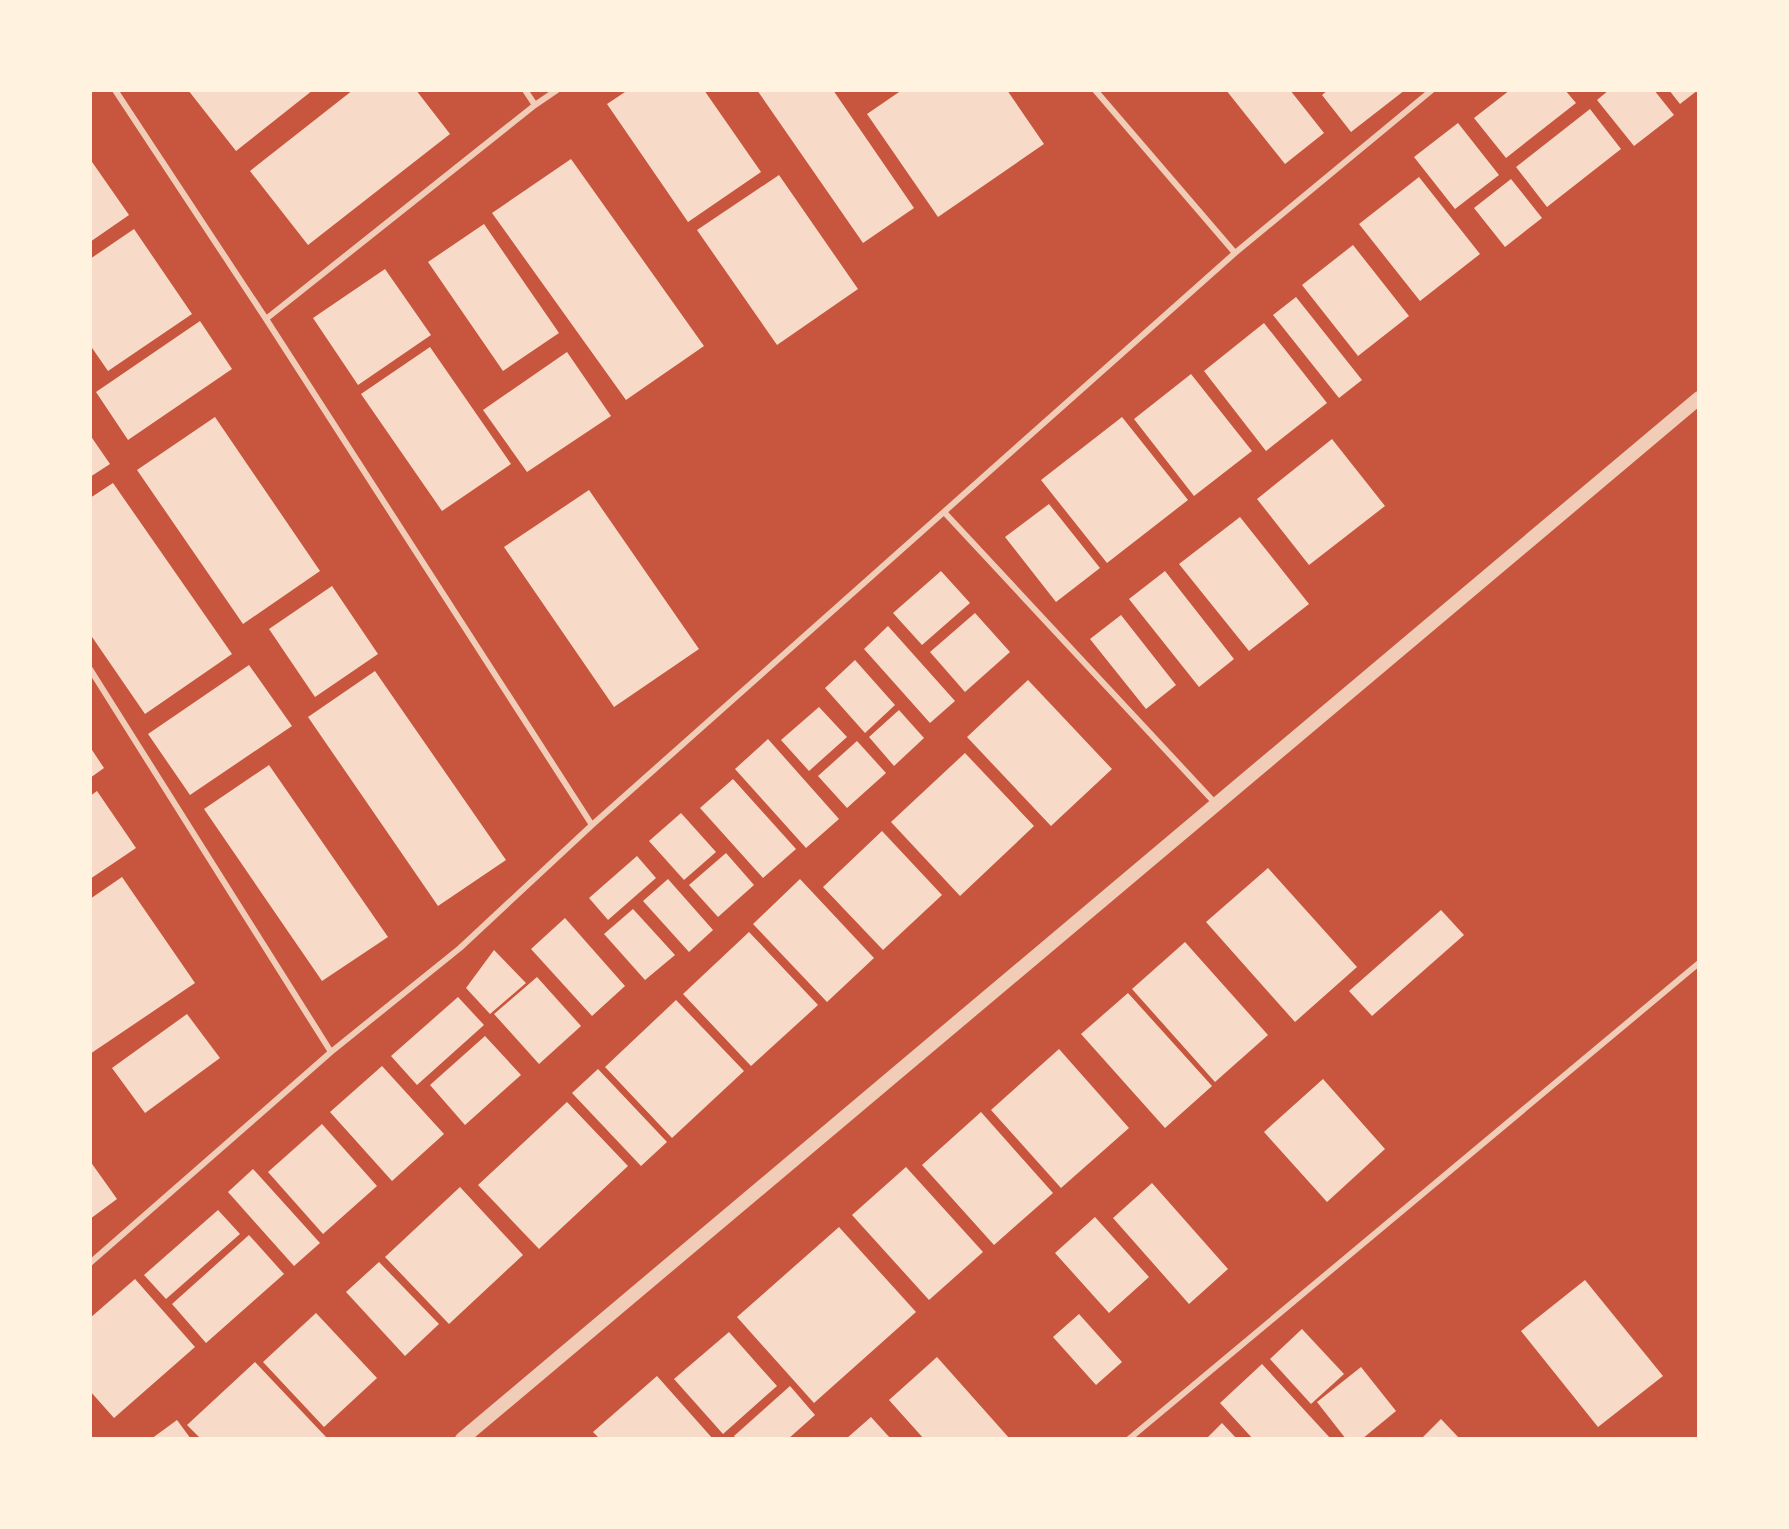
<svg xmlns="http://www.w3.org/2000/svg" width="1789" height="1529" font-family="Signika,sans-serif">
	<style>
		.building { fill: #f7dbc8 }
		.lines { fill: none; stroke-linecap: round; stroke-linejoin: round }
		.service { stroke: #f1ccb7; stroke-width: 6 }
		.tertiary { stroke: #f1ccb7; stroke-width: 14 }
	</style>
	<rect width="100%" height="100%" fill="#c8553d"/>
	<path class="building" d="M 188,90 L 313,90 L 236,151 Z
		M 353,90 L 416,90 L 450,134 L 308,245 L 250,171 Z
		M 628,90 L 704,90 L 761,172 L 688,222 L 607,104 Z
		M 757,90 L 833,90 L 914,208 L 863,243 Z
		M 902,90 L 1007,90 L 1044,144 L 938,217 L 867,114 Z
		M 1226,90 L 1290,90 L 1324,133 L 1285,164 Z
		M 1328,90 L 1405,90 L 1351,132 L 1322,95 Z
		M 1510,90 L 1565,90 L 1576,103 L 1506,158 L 1474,118 Z
		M 1609,90 L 1654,90 L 1674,115 L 1634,146 L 1597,100 Z
		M 1669,90 L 1698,90 L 1680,104 Z
		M 1590,109 L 1621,149 L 1547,207 L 1516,167 Z
		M 1458,123 L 1499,175 L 1455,209 L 1414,157 Z
		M 90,159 L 129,215 L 90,242 Z
		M 571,159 L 704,346 L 626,400 L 492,213 Z
		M 779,175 L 858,289 L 777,345 L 697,230 Z
		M 1419,177 L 1480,254 L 1420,301 L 1359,224 Z
		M 1511,179 L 1542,218 L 1505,247 L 1474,208 Z
		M 484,224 L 559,333 L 503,371 L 428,262 Z
		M 134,229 L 192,314 L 108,371 L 90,345 L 90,259 Z
		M 1353,245 L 1409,316 L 1358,356 L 1302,285 Z
		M 385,269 L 431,335 L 358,385 L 313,318 Z
		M 1296,297 L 1362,380 L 1339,398 L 1273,315 Z
		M 200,321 L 232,369 L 128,440 L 96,392 Z
		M 1264,323 L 1327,403 L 1266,451 L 1204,371 Z
		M 430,347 L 511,464 L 442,511 L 361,394 Z
		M 567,352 L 611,416 L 527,472 L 483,410 Z
		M 1191,374 L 1252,451 L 1194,496 L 1134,419 Z
		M 215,417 L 320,571 L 243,624 L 137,470 Z
		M 1122,417 L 1188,500 L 1107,563 L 1041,480 Z
		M 90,435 L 110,464 L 90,477 Z
		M 1332,439 L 1385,506 L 1309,565 L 1257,499 Z
		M 113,483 L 232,654 L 145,714 L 90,634 L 90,498 Z
		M 589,490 L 699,649 L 614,707 L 504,547 Z
		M 1049,504 L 1100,568 L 1056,602 L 1005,537 Z
		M 1240,517 L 1309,604 L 1249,651 L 1179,564 Z
		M 941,571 L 970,603 L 922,645 L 893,613 Z
		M 1165,571 L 1234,659 L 1199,687 L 1129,599 Z
		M 332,586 L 378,654 L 315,697 L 269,629 Z
		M 975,613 L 1010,652 L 965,692 L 930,652 Z
		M 1121,615 L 1176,685 L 1146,709 L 1090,639 Z
		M 888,626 L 955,701 L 930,723 L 864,649 Z
		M 855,660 L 895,705 L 865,733 L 825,688 Z
		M 249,665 L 292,726 L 190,795 L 148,734 Z
		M 375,671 L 506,860 L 438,906 L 308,717 Z
		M 1028,680 L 1112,769 L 1051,826 L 967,737 Z
		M 819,707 L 847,737 L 809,771 L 781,740 Z
		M 899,710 L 924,738 L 894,766 L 869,737 Z
		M 768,739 L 839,819 L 806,848 L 735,769 Z
		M 857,741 L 886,773 L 847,808 L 818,776 Z
		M 90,747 L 104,768 L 90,778 Z
		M 965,753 L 1034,826 L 960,896 L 891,822 Z
		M 269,765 L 388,937 L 322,981 L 204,809 Z
		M 733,779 L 796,849 L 763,878 L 700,808 Z
		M 97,791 L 136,848 L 90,879 L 90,796 Z
		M 681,813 L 716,852 L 684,880 L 649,841 Z
		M 882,831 L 942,895 L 883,950 L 823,887 Z
		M 726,853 L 754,885 L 718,917 L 689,885 Z
		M 637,856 L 656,878 L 608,920 L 589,898 Z
		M 1268,868 L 1357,967 L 1295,1022 L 1206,922 Z
		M 122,877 L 195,983 L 90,1054 L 90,899 Z
		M 668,879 L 713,930 L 689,952 L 643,901 Z
		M 800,879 L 874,958 L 827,1002 L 753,924 Z
		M 633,909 L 675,955 L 645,980 L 604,934 Z
		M 1441,910 L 1464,935 L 1372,1016 L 1349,991 Z
		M 565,918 L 625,986 L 592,1016 L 531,949 Z
		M 749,932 L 818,1005 L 751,1066 L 683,994 Z
		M 1185,942 L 1268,1035 L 1215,1082 L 1132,989 Z
		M 494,950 L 526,983 L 490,1014 L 466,988 Z
		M 537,977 L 581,1026 L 539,1064 L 494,1014 Z
		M 1128,993 L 1212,1086 L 1165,1128 L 1081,1034 Z
		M 458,997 L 484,1025 L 417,1085 L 391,1056 Z
		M 676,1000 L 744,1071 L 672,1138 L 605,1067 Z
		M 187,1014 L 220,1058 L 145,1113 L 112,1068 Z
		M 485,1036 L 521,1075 L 465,1125 L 430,1085 Z
		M 1059,1049 L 1129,1128 L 1061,1188 L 991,1110 Z
		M 382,1066 L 444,1134 L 392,1181 L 330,1112 Z
		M 598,1069 L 667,1142 L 641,1166 L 572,1093 Z
		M 1323,1079 L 1385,1149 L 1327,1202 L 1264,1132 Z
		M 567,1102 L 628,1166 L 539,1249 L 478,1185 Z
		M 981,1112 L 1053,1193 L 994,1245 L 922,1165 Z
		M 322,1124 L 377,1186 L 323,1234 L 268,1172 Z
		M 90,1161 L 117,1199 L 90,1219 Z
		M 906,1167 L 983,1252 L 929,1300 L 852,1215 Z
		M 253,1169 L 320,1243 L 294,1266 L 228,1192 Z
		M 1152,1183 L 1228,1269 L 1189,1304 L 1113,1218 Z
		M 460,1187 L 523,1255 L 449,1324 L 385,1257 Z
		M 218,1210 L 240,1234 L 166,1299 L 144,1275 Z
		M 1095,1217 L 1149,1277 L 1109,1313 L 1055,1253 Z
		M 839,1227 L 916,1312 L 814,1403 L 737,1317 Z
		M 249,1235 L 284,1274 L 206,1343 L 172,1304 Z
		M 379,1262 L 439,1324 L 405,1356 L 346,1292 Z
		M 135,1279 L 195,1347 L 114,1418 L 90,1391 L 90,1318 Z
		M 1585,1280 L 1663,1376 L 1598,1427 L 1521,1331 Z
		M 316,1313 L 377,1378 L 324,1427 L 263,1362 Z
		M 1079,1314 L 1122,1362 L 1096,1385 L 1053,1337 Z
		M 1302,1329 L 1344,1374 L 1311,1404 L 1270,1359 Z
		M 729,1332 L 777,1386 L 723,1434 L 674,1379 Z
		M 937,1357 L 1010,1439 L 924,1439 L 889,1400 Z
		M 255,1362 L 326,1437 L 324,1439 L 201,1439 L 187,1425 Z
		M 1262,1364 L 1331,1439 L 1253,1439 L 1220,1403 Z
		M 1361,1367 L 1396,1411 L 1362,1439 L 1346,1439 L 1317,1402 Z
		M 657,1376 L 713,1439 L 600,1439 L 593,1432 Z
		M 790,1386 L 815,1415 L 788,1439 L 736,1439 L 734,1436 Z
		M 871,1417 L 891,1439 L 846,1439 Z
		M 1441,1419 L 1460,1439 L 1421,1439 Z
		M 177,1420 L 191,1439 L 151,1439 Z
		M 1222,1423 L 1237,1439 L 1206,1439 Z"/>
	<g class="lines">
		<path class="service" d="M 115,90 L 266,319 L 592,825
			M 525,90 L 535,105
			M 1095,90 L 1235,253
			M 266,319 L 535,105 L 557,90
			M 944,512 L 1216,804
			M 90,669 L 331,1052
			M 90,1263 L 331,1052 L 460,948 L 592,825 L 1235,253 L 1432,90
			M 1129,1439 L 1699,963"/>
		<path class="tertiary" d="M 462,1439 L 1699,398"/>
	</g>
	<rect width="1789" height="1529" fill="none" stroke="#fff3e0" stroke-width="184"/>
</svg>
